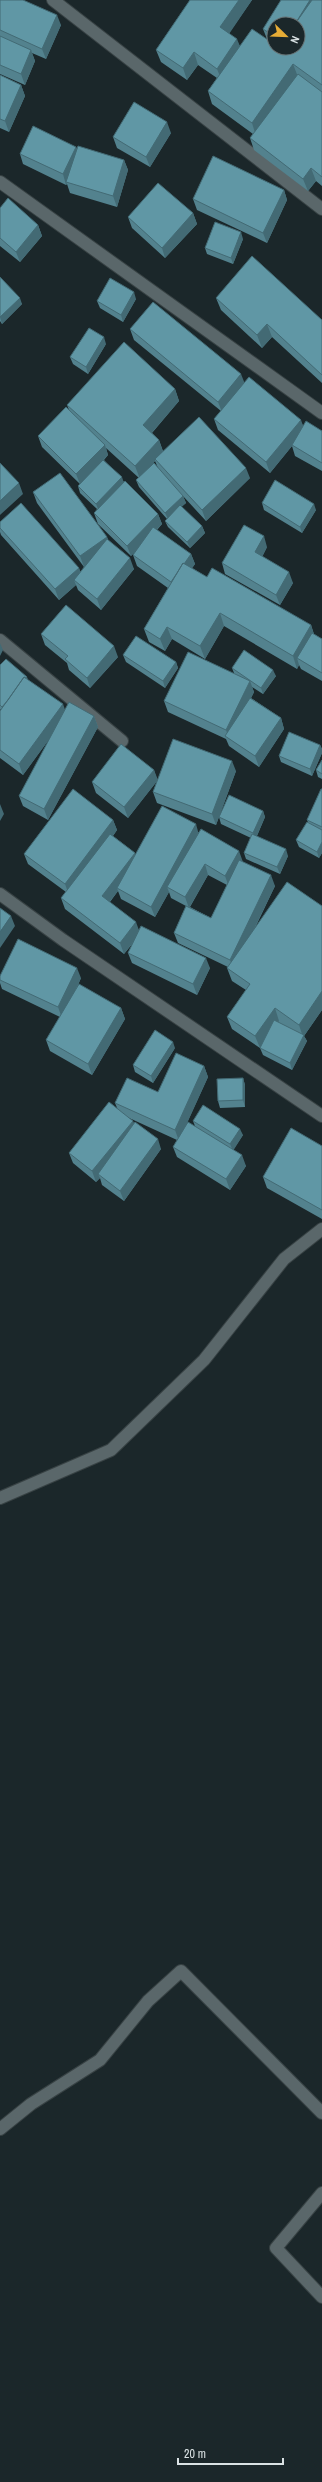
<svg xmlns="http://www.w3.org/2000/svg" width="322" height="2482" font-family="'Archivo Narrow',sans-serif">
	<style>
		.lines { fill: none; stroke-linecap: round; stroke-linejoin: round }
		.street-casing { stroke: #384244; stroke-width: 14 }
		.street { stroke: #5a676a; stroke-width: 12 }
		.wall { fill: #53828e; fill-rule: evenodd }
		.shaded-wall { fill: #436a74 }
		.building { fill: #6097a5; stroke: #436a74 }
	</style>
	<rect width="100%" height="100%" fill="#1b272a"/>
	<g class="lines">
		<defs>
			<path id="street" d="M 53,0 L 322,209
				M 0,182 L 322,413
				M 0,640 L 122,741
				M 0,894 L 63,940 L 322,1116
				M 0,1498 L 111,1450 L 204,1360 L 284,1259 L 322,1229
				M 0,2129 L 31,2104 L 100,2060 L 148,2001 L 181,1971 L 322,2113
				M 322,2193 L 276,2248 L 322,2297"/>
		</defs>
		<use href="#street" class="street-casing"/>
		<use href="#street" class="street"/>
	</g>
	<path class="wall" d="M 0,0 L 61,25 L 46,59 L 32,53 L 35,61 L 25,85 L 0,74 Z
		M 189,0 L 252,0 L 229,33 L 240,46 L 267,39 L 263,29 L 322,0 L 322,186 L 316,181 L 308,191 L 254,150 L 250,138 L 253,134 L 212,104 L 208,91 L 217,78 L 198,65 L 187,80 L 161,62 L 156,50 L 190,0 ZM 274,24 L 298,48 L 274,48 Z
		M 0,75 L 21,85 L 25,96 L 9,132 L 0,128 Z
		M 171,133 L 150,167 L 117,148 L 113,137 Z
		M 76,147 L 77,149 L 124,160 L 128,170 L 117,207 L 70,193 L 67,184 L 66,185 L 23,164 L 20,154 Z
		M 284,190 L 287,200 L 267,243 L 197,210 L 193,199 Z
		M 0,208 L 38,225 L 42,236 L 20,262 L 0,246 Z
		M 193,213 L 197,224 L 165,258 L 132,228 L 128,217 Z
		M 243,239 L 233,264 L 207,254 L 205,248 Z
		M 0,277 L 22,304 L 2,324 L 0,321 Z
		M 216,298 L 322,320 L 322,383 L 272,337 L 262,348 L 221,310 Z
		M 136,299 L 123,322 L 100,308 L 97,301 Z
		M 130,329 L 244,383 L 303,425 L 322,431 L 322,471 L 295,456 L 292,446 L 270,473 L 218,430 L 214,419 L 221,411 L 134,340 Z
		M 106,344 L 88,374 L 73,364 L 70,357 Z
		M 175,389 L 179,401 L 152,433 L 159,440 L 163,451 L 250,478 L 206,521 L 183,496 L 186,503 L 181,507 L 202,526 L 205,533 L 190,548 L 168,527 L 165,521 L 167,519 L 139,487 L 136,480 L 139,478 L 106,448 L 108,455 L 104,460 L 124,482 L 158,514 L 162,524 L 157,530 L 191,554 L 195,564 L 192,568 L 207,577 L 311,625 L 314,634 L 322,639 L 322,681 L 301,669 L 299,665 L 297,669 L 224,626 L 205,659 L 172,639 L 165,651 L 149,642 L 144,629 L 168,588 L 137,566 L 133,555 L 135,552 L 131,556 L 98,524 L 94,513 L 97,509 L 80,493 L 78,486 L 80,484 L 42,447 L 38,436 L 69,410 L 67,405 ZM 155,461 L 158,468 L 148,469 Z
		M 33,492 L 107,537 L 108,540 L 134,569 L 101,610 L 78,590 L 76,585 L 59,600 L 1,535 L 0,532 L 0,522 L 79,568 L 80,572 L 84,567 L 37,503 Z
		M 262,503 L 316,510 L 302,533 L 264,510 Z
		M 267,547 L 262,557 L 293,583 L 280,605 L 225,574 L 222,563 Z
		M 41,634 L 118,657 L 90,688 L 69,670 L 67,663 L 45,645 Z
		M 123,655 L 176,662 L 178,668 L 165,688 L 126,662 Z
		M 0,665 L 27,677 L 28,680 L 65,710 L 94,716 L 98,727 L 48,820 L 23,806 L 19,796 L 50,738 L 23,775 L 0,758 L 0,711 L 1,710 L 0,709 Z
		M 232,668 L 276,676 L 263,694 L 252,687 L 254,692 L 251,698 L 281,718 L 284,729 L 259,767 L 229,746 L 226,739 L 168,712 L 164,701 L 234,673 Z
		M 320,745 L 322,749 L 322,753 L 312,776 L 281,762 L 279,756 Z
		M 322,760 L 322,779 L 318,777 L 316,770 Z
		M 154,770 L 157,780 L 236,771 L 216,825 L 157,803 L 153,792 L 157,781 L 128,818 L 96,793 L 92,782 Z
		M 322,789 L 322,853 L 319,858 L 299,847 L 296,840 L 308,822 L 307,820 Z
		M 263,811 L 265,817 L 257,836 L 288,856 L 280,874 L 246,859 L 244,853 L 251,838 L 221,824 L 219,817 Z
		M 113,820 L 117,830 L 113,836 L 135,853 L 135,855 L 198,832 L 243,862 L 275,886 L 255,928 L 322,906 L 322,1010 L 304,1036 L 307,1041 L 292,1070 L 263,1055 L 260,1048 L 261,1046 L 260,1048 L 232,1029 L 227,1017 L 246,990 L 232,981 L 227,968 L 228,967 L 178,943 L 174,933 L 186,906 L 171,898 L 169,892 L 155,917 L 121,899 L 118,891 L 110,902 L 139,930 L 210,968 L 197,995 L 132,963 L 128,953 L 133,943 L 124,954 L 65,909 L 61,898 L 66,892 L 28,864 L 24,854 ZM 208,875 L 227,885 L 211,918 L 190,907 Z
		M 0,976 L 81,978 L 76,990 L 121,1008 L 125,1019 L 92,1075 L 50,1051 L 46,1040 L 60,1017 L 2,989 L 0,983 Z
		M 175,1048 L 153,1083 L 135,1072 L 133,1065 Z
		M 204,1066 L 208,1077 L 186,1125 L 195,1126 L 193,1121 L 243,1135 L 233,1150 L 246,1166 L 230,1190 L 177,1157 L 173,1147 L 177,1140 L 127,1117 L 133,1121 L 134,1124 L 161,1149 L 124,1201 L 102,1185 L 100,1178 L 96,1182 L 73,1163 L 69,1153 L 118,1110 L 115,1103 L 158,1092 Z
		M 243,1078 L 245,1085 L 245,1107 L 220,1108 L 218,1101 Z
		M 322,1146 L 322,1219 L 267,1188 L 263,1177 Z"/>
	<path class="shaded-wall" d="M 239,0 L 252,0 L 225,40 L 220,27 Z
		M 310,0 L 321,0 L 298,24 L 295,24 Z
		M 57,15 L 61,25 L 46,59 L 42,49 Z
		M 237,39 L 242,51 L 222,81 L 217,69 Z
		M 31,50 L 35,61 L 25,85 L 21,74 Z
		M 194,52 L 198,65 L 187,80 L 183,68 Z
		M 293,64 L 298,77 L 256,136 L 252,123 Z
		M 21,85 L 25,96 L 9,132 L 5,121 Z
		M 167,122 L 171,133 L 150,167 L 146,157 Z
		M 76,147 L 80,158 L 66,182 L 67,184 L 66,185 L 63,174 Z
		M 124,160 L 128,170 L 117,207 L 113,196 Z
		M 311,168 L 316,181 L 308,191 L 303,179 Z
		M 284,190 L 287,200 L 267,243 L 263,233 Z
		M 193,213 L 197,224 L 165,258 L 162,248 Z
		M 38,225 L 42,236 L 20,262 L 16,252 Z
		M 241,232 L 243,239 L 233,264 L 231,258 Z
		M 134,292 L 136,299 L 123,322 L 121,315 Z
		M 20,298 L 22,304 L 2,324 L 0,317 Z
		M 267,324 L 272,337 L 262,348 L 257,335 Z
		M 104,337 L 106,344 L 88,374 L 86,367 Z
		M 241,374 L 245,384 L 222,412 L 218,402 Z
		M 175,389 L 179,401 L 148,437 L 143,425 Z
		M 301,420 L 305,431 L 292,445 L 292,446 L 270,473 L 266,462 Z
		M 159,440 L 163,452 L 155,459 L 155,461 L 140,479 L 135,466 Z
		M 105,445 L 108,455 L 80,484 L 76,474 Z
		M 246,468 L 250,478 L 206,521 L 202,510 Z
		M 122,477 L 124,483 L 99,511 L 96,504 Z
		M 19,483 L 23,494 L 0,515 L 0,501 Z
		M 183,496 L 186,503 L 168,519 L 165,513 Z
		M 314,504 L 316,510 L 302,533 L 300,527 Z
		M 158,514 L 162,524 L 131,556 L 127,546 Z
		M 202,526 L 205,533 L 190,548 L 187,542 Z
		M 264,536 L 267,547 L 259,563 L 255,552 Z
		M 107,537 L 111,547 L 84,567 L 80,556 Z
		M 191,554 L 195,564 L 175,593 L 171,582 Z
		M 130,558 L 134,569 L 101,610 L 97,599 Z
		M 79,568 L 83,578 L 74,580 L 76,585 L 59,600 L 55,589 Z
		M 289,572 L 293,583 L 280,605 L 276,595 Z
		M 220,613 L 224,626 L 205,659 L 200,646 Z
		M 311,625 L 315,638 L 297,658 L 299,665 L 297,669 L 293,656 Z
		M 167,627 L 172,639 L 165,651 L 160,639 Z
		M 0,643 L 3,650 L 0,656 Z
		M 114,646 L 118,657 L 90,688 L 87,678 Z
		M 176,662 L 178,668 L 165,688 L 163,681 Z
		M 273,670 L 276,676 L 263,694 L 261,688 Z
		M 250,681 L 254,692 L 231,739 L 229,738 L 226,730 Z
		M 63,704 L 67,715 L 23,775 L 19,764 Z
		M 94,716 L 98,727 L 48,820 L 44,809 Z
		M 281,718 L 284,729 L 259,767 L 255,756 Z
		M 320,745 L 322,749 L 322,753 L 312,776 L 310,769 Z
		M 232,761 L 236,771 L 216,825 L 212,814 Z
		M 154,770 L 158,780 L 128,818 L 124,807 Z
		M 0,804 L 4,814 L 0,821 Z
		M 263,811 L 265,817 L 255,840 L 253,833 Z
		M 113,820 L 117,830 L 69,895 L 65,884 Z
		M 196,824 L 199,835 L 167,887 L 169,892 L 155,917 L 151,907 Z
		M 322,842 L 322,853 L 319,858 L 317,852 Z
		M 286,849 L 288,856 L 280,874 L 277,867 Z
		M 239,851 L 243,862 L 229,887 L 225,876 Z
		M 135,853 L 139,864 L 117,888 L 118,891 L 106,906 L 102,896 Z
		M 205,864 L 208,875 L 189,908 L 185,897 Z
		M 271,875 L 275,886 L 234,970 L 230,960 Z
		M 11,916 L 15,926 L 0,948 L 0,932 Z
		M 136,922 L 140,933 L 124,954 L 120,943 Z
		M 206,958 L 210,968 L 197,995 L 193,984 Z
		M 77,968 L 81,978 L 62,1018 L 58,1007 Z
		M 322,991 L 322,1010 L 304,1036 L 307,1041 L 292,1070 L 290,1063 L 303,1037 L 299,1025 Z
		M 121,1008 L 125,1019 L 92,1075 L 88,1064 Z
		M 275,1008 L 279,1021 L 260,1048 L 255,1036 Z
		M 173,1042 L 175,1048 L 153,1083 L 151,1076 Z
		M 204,1066 L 208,1077 L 179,1141 L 175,1130 Z
		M 243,1078 L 245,1085 L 245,1107 L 243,1100 Z
		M 133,1121 L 137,1132 L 98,1174 L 100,1178 L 96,1182 L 92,1171 Z
		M 240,1129 L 243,1135 L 233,1151 L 230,1144 Z
		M 158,1139 L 161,1149 L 124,1201 L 120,1191 Z
		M 242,1155 L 246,1166 L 230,1190 L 226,1179 Z"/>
	<path class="building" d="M 0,0 L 23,0 L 57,15 L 42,49 L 0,30 Z
		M 190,0 L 239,0 L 220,27 L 237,39 L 217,69 L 194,52 L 183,68 L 156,50 Z
		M 281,0 L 310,0 L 295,24 L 274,24 L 274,36 L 263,29 Z
		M 312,0 L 322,0 L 322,85 L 293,64 L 252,123 L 208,91 L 252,29 L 274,44 L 274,48 L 298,48 L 298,24 L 295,24 Z
		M 0,36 L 31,50 L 21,74 L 0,65 Z
		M 298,74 L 322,92 L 322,177 L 311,168 L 303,179 L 250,138 Z
		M 0,75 L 21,85 L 5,121 L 0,119 Z
		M 134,102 L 167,122 L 146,157 L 113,137 Z
		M 33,126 L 76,147 L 63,174 L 20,154 Z
		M 78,146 L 124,160 L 113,196 L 66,182 Z
		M 213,156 L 284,190 L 263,233 L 193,199 Z
		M 158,183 L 193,213 L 162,248 L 128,217 Z
		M 8,198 L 38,225 L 16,252 L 0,238 L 0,208 Z
		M 215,222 L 241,232 L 231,258 L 205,248 Z
		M 252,256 L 322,320 L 322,375 L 267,324 L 257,335 L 216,298 Z
		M 0,277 L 20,298 L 0,317 Z
		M 110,278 L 134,292 L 121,315 L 97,301 Z
		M 153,302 L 241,374 L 218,402 L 130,329 Z
		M 89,328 L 104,337 L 86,367 L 70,357 Z
		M 124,342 L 175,389 L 143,425 L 159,440 L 135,466 L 67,405 Z
		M 249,377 L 301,420 L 266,462 L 214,419 Z
		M 66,407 L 105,445 L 76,474 L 38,436 Z
		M 199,417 L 246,468 L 202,510 L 155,459 Z
		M 306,421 L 322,431 L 322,463 L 292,445 Z
		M 103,460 L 122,477 L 96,504 L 78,486 Z
		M 0,463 L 19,483 L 0,501 Z
		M 154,463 L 183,496 L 165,513 L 136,480 Z
		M 60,473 L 107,537 L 80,556 L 33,492 Z
		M 275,480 L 314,504 L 300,527 L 262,503 Z
		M 125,481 L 158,514 L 127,546 L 94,513 Z
		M 21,503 L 79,568 L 55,589 L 0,528 L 0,522 Z
		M 180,505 L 202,526 L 187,542 L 165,521 Z
		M 244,525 L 264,536 L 255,552 L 289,572 L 276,595 L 222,563 Z
		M 153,527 L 191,554 L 184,564 L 183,563 L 177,573 L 171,582 L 133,555 Z
		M 107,539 L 130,558 L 97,599 L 74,580 Z
		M 183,563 L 207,577 L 212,568 L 311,625 L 293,656 L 220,613 L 200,646 L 167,627 L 160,639 L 144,629 Z
		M 66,605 L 114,646 L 87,678 L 65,659 L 68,656 L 41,634 Z
		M 312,633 L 322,639 L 322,673 L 297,658 Z
		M 136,636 L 176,662 L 163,681 L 123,655 Z
		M 244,650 L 273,670 L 261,688 L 232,668 Z
		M 188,652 L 250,681 L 226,730 L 164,701 Z
		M 6,659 L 27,677 L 26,678 L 24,677 L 8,700 L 2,707 L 0,705 L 0,665 Z
		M 24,677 L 63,704 L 19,764 L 0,750 L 0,711 Z
		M 250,698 L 281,718 L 255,756 L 225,736 Z
		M 69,702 L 94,716 L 44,809 L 19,796 Z
		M 289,732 L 320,745 L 310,769 L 279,756 Z
		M 173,739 L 232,761 L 212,814 L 153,792 Z
		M 121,744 L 154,770 L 124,807 L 92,782 Z
		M 322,760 L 322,774 L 316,770 Z
		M 73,789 L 113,820 L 65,884 L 24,854 Z
		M 321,789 L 322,789 L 322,827 L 307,820 Z
		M 229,795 L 263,811 L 253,833 L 219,817 Z
		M 162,806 L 196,824 L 151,907 L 117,888 Z
		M 307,822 L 322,830 L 322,842 L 317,852 L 296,840 Z
		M 201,829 L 239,851 L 225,876 L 205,864 L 185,897 L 167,887 Z
		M 110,834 L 135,853 L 102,896 L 136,922 L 120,943 L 61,898 Z
		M 252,834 L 286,849 L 277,867 L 244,853 Z
		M 239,860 L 271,875 L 230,960 L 174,933 L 186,906 L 211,918 Z
		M 287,882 L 322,906 L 322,991 L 299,1025 L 275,1008 L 255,1036 L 227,1017 L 250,984 L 227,968 Z
		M 0,908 L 11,916 L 0,932 Z
		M 141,926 L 206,958 L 193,984 L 128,953 Z
		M 18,939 L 77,968 L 58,1007 L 0,980 L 0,976 Z
		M 79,984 L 121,1008 L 88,1064 L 46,1040 Z
		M 274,1020 L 304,1035 L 290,1063 L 260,1048 Z
		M 155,1030 L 173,1042 L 151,1076 L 133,1065 Z
		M 176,1053 L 204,1066 L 175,1130 L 115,1103 L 127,1078 L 158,1092 Z
		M 243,1078 L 243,1100 L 218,1101 L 217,1079 Z
		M 109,1102 L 133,1121 L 92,1171 L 69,1153 Z
		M 203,1105 L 240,1129 L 230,1144 L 193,1121 Z
		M 135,1122 L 158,1139 L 120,1191 L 98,1174 Z
		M 188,1122 L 242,1155 L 226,1179 L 173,1147 Z
		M 291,1128 L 322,1146 L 322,1210 L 263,1177 Z"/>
	<g transform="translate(286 36) rotate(113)"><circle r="19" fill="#1b272a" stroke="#677274"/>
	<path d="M0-3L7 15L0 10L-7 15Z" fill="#e6ac36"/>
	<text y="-6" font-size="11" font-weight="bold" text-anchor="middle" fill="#dae2e4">N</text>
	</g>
	<path d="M178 2458v6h105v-6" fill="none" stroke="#dae2e4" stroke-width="2"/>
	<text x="184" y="2458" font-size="12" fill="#dae2e4" stroke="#1b272a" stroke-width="3" paint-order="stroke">20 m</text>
</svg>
